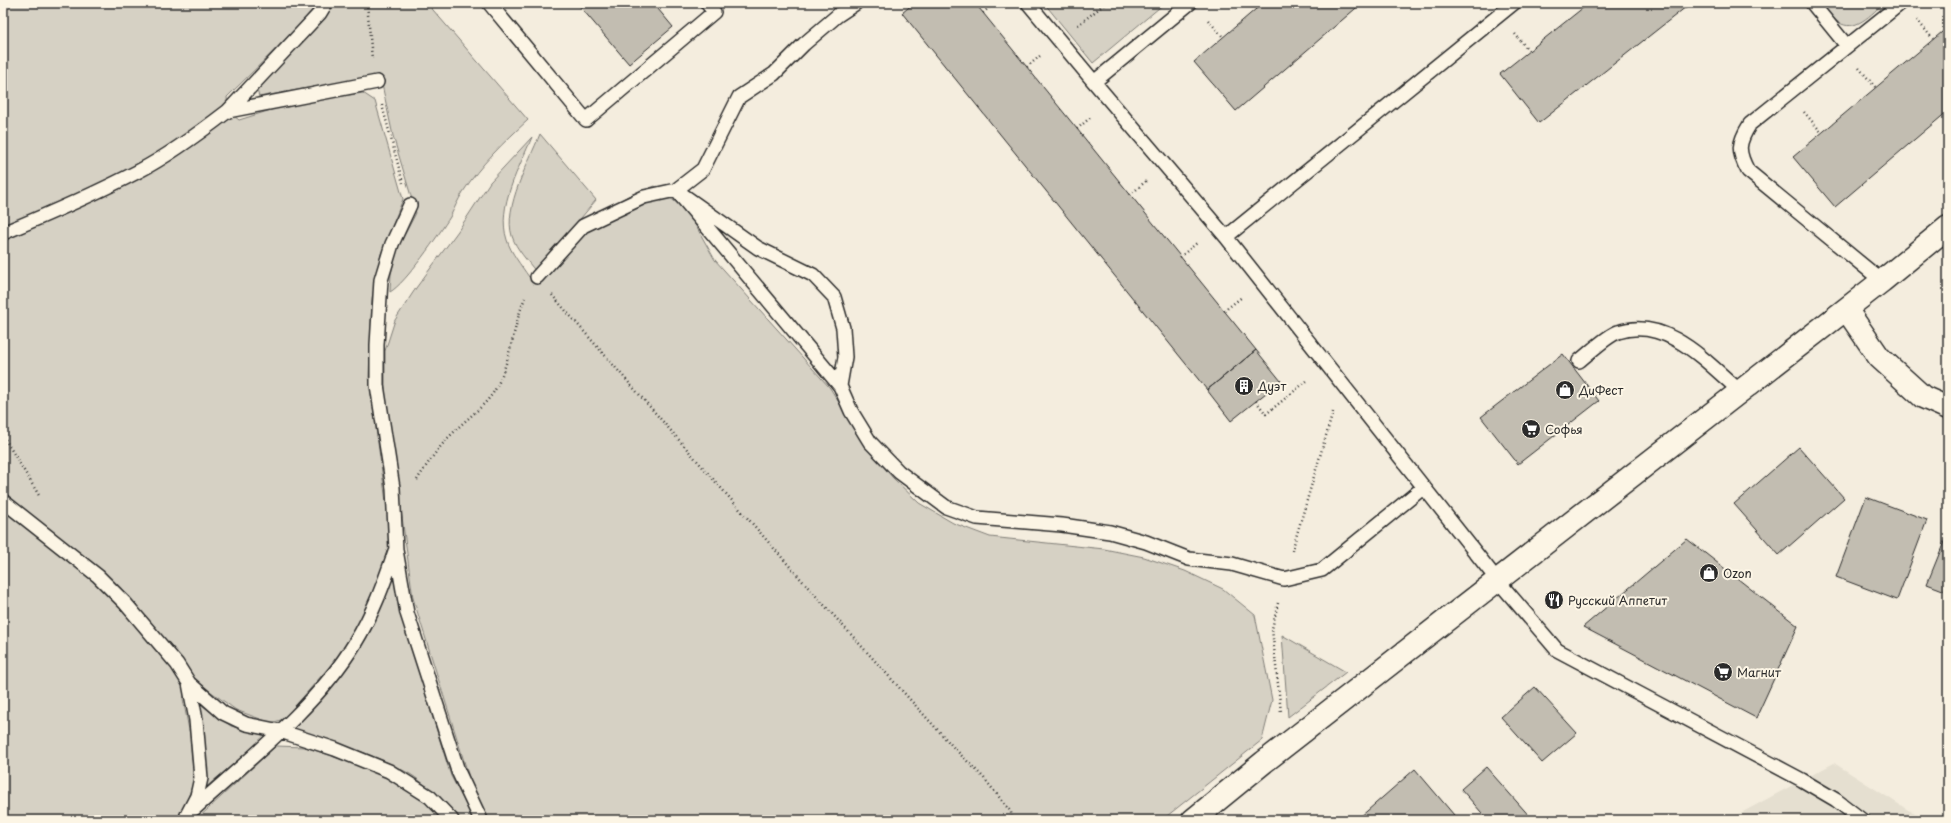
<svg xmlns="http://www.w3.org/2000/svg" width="1951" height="823" font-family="'Playpen Sans',sans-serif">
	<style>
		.built { fill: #e5dfd0 }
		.green { fill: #d6d1c4; stroke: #807e78 }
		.building { fill: #c2bdb1; stroke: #2b2b2b }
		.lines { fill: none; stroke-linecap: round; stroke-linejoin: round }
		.lane-casing { stroke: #2b2b2b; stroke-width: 16 }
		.street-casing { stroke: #2b2b2b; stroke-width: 25 }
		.path { stroke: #2b2b2b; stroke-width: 2.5; stroke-dasharray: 1 3; stroke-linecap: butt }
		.lane { stroke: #fcf5e5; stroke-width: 13 }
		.street { stroke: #fcf5e5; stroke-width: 22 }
		.labels { text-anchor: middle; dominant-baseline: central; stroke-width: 4; stroke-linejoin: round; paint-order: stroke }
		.poi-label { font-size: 12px; fill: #2b2b2b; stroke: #fcf5e5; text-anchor: start }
	</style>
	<rect width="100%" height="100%" fill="#f4edde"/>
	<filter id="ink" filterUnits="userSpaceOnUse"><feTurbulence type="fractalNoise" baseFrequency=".025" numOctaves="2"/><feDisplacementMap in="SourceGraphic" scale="8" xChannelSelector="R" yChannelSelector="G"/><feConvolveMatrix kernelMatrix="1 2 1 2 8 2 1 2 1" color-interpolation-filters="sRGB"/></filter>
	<g filter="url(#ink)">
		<path class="built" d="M 1834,763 L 1908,810 L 1932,820 L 1728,820 Z"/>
		<path class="green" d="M 3,3 L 318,3 L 294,31 L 227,97 L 228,111 L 239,120 L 290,104 L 363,93 L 375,101 L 403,199 L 381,254 L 372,298 L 369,377 L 387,509 L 389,550 L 364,614 L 342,652 L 284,719 L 271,723 L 236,710 L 203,686 L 189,684 L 183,699 L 190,735 L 194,781 L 184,809 L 174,820 L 3,820 Z
			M 332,3 L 427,3 L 528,120 C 504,142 480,165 463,192 C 458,200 454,209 450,217 C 439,234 406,283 390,292 L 391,274 L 397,249 L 416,213 L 393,136 L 380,75 L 259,97 L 257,90 L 323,17 Z
			M 1044,3 L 1165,3 L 1093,63 Z
			M 1821,3 L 1884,3 C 1872,13 1855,34 1838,22 C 1832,18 1826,9 1821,3 Z
			M 540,134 L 596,200 L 536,272 C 528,261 516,249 512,236 C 503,207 529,162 540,134 Z
			M 532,137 C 520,167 496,206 507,240 C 511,253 521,265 529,277 L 544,278 L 603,211 L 628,196 L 655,186 L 688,212 L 715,260 L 830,388 L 866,446 L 892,477 L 919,503 L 953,523 L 990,537 L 1104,549 L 1144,557 L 1185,571 L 1223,589 L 1255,615 L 1272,700 L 1262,740 L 1162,820 L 488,820 L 474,793 L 413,598 L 385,391 L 385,351 L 395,320 L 416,288 L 458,231 L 490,182 Z
			M 395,572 L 404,625 L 451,776 L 474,820 L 458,820 C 449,807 424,782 410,774 C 373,753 330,741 290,728 L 339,679 L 371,630 Z
			M 1282,635 L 1346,672 L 1288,717 Z
			M 200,704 L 231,726 L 266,736 L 205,788 L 205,745 Z
			M 276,746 L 305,747 L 388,775 L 438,812 L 444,820 L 196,820 Z"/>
		<path class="building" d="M 577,3 L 653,3 L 673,27 L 629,64 Z
			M 914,3 L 975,3 L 1256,350 L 1207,390 L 902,13 Z
			M 1263,3 L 1362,3 L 1236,111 L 1194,62 Z
			M 1589,3 L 1691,3 L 1539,123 L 1500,74 Z
			M 1948,27 L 1948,111 L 1835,207 L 1793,157 Z
			M 1256,350 L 1281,381 L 1231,421 L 1207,390 Z
			M 1563,354 L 1599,401 L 1518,464 L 1481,417 Z
			M 1799,447 L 1844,498 L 1779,555 L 1734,504 Z
			M 1866,497 L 1927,520 L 1897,600 L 1836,577 Z
			M 1948,532 L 1948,592 L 1927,584 Z
			M 1687,539 L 1798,626 L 1756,718 L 1583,627 Z
			M 1535,687 L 1577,733 L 1542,763 L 1501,717 Z
			M 1486,767 L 1532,819 L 1531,820 L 1488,820 L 1461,789 Z
			M 1415,769 L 1454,815 L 1448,820 L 1361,820 L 1359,818 Z"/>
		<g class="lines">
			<defs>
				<path id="lane" d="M 489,3 L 586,120 L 714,12 L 707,3
					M 856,3 L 838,15 L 804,44 L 774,74 L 739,97 L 703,169 L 676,190 L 840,386 L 851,411 L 870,442 L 899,472 L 946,507 L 977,518 L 1062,525 L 1110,532 L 1146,542 L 1189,559 L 1232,564 L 1284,579 L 1322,570 L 1424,487
					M 1028,3 L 1094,82 L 1190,3
					M 1812,3 L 1847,46
					M 1094,82 L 1226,237 L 1498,581 L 1557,650 L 1802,780 L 1836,800 L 1862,820
					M 228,111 L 320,13 L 326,3
					M 410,205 L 392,244 L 381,280 L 377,345 L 377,385 L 393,488 L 396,550 L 407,613 L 458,771 L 481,820
					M 3,233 C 49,214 95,194 139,171 C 168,156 202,131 228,111 L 377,82
					M 1226,237 L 1514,3
					M 537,277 L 583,226 L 644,197 L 676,190 L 758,248 L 813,275 L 834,297 L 843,328 L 845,357 L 840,386
					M 1882,281 L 1748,171 C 1737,151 1738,143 1750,124 L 1901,3
					M 1579,361 C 1588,354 1608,335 1618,332 C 1667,316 1707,363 1741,392
					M 3,501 L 98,576 L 125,603 L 177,664 L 189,683 L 196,720 L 201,778 L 197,796 L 187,815
					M 189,683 L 223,713 L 246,724 L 280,731 L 335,749 L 389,771 L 430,797 L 452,820
					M 194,809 C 248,760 317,706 355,643 C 373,614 384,583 395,551"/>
				<path id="street" d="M 1846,309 L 1879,357 L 1923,397 L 1948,408
					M 1193,820 L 1264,762 L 1882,281 L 1948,227"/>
			</defs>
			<use href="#lane" class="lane-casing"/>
			<use href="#street" class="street-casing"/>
			<path class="path" d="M 367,3 L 372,59
				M 1581,3 L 1584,7
				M 983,13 L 994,3
				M 1208,20 L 1223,37
				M 1917,20 L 1933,39
				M 1078,25 L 1106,3
				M 1515,34 L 1529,51
				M 1027,67 L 1040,56
				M 1859,68 L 1876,88
				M 382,105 L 403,183
				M 1804,112 L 1822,133
				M 1077,129 L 1091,117
				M 1130,195 L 1146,181
				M 1180,257 L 1198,242
				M 552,295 L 806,585 L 955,749 L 983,777 L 1011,812 L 1012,820
				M 1224,311 L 1242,297
				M 1256,401 L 1266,414 L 1308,380
				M 3,436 L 40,497
				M 417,480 C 428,463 439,446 454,432 C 467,418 487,405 496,388 C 511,360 513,326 525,298
				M 1292,551 L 1333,412
				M 1278,603 L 1272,629 L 1281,712"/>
			<use href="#lane" class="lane"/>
			<use href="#street" class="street"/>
		</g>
	</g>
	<defs>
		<symbol id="building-disc" viewBox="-11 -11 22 22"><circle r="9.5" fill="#2b2b2b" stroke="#fcf5e5"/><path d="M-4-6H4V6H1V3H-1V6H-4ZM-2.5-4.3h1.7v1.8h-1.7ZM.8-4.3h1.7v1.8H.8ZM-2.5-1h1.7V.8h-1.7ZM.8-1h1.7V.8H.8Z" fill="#fff"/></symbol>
		<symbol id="shop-disc" viewBox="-11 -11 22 22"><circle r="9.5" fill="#2b2b2b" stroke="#fcf5e5"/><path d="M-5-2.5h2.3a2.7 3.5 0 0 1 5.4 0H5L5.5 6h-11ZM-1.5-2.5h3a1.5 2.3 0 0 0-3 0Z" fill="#fff"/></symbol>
		<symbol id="supermarket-disc" viewBox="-11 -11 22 22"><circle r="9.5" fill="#2b2b2b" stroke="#fcf5e5"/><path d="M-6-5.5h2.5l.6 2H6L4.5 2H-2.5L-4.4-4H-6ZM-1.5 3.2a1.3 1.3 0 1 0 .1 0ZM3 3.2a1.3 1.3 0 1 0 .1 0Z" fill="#fff"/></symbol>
		<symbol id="restaurant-disc" viewBox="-11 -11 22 22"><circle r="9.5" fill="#2b2b2b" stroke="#fcf5e5"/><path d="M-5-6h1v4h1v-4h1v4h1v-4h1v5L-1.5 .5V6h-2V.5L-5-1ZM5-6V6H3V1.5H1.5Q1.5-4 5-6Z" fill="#fff"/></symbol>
	</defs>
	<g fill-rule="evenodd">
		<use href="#building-disc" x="1233" y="375" width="22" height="22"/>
		<use href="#shop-disc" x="1554" y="379" width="22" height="22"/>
		<use href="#supermarket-disc" x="1520" y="418" width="22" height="22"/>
		<use href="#shop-disc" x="1698" y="562" width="22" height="22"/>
		<use href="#restaurant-disc" x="1543" y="589" width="22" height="22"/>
		<use href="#supermarket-disc" x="1712" y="661" width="22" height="22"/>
	</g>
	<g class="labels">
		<g class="poi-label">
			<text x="1258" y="386">Дуэт</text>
			<text x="1579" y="390">ДиФест</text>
			<text x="1545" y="429">Софья</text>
			<text x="1723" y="573">Ozon</text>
			<text x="1568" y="600">Русский Аппетит</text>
			<text x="1737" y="672">Магнит</text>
		</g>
	</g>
	<rect width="1951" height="823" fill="none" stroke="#fcf5e5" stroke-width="16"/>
	<rect x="8" y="8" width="1935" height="807" fill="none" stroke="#2b2b2b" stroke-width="1.5" filter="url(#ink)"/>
</svg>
